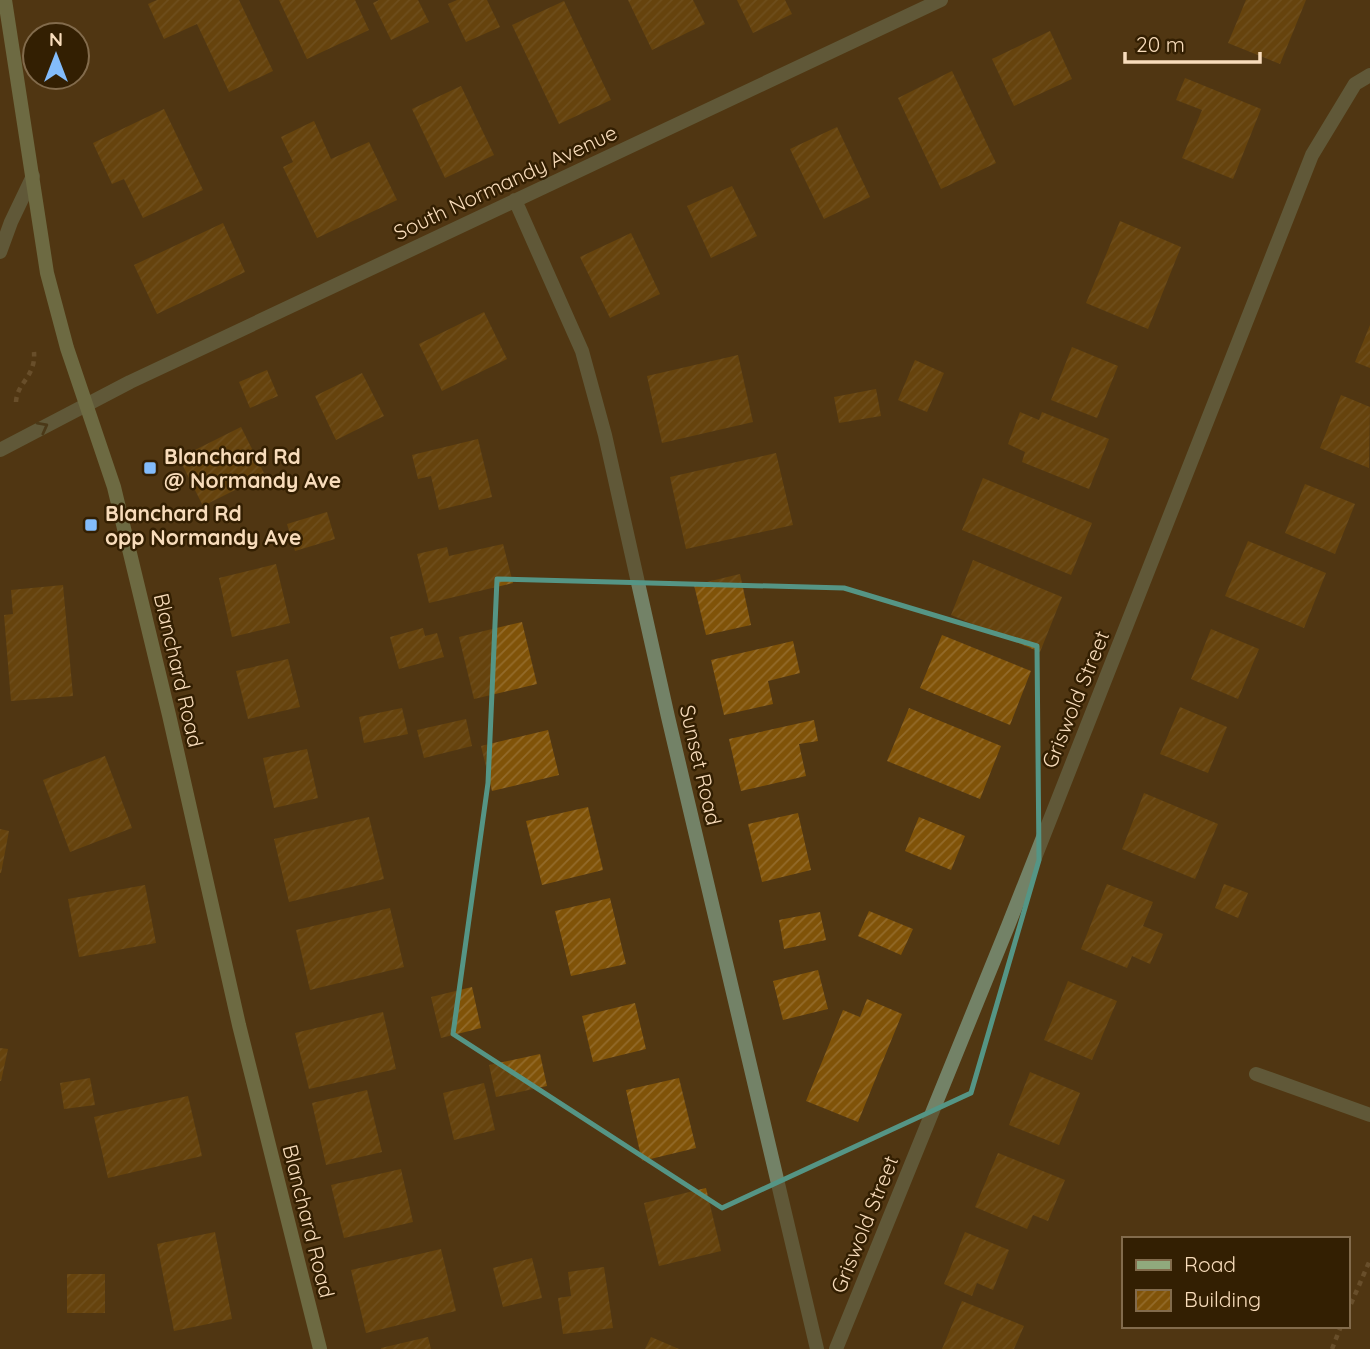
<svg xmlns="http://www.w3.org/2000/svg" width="1370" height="1349" font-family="Quicksand,sans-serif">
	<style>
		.building { fill: url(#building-hatch) }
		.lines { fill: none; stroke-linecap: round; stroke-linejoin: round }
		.path { stroke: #866b48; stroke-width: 4.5; stroke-dasharray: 5 5; stroke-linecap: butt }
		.service { stroke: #738267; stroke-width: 14 }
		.minor { stroke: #738267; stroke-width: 14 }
		.secondary { stroke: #90a97d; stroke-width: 14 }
		.oneway { stroke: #463d20 }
		.marked { fill: none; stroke: #559585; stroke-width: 5; stroke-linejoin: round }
		.poi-dot { fill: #83bcfb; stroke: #331f02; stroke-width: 2.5 }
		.labels { text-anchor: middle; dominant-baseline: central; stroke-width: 5; stroke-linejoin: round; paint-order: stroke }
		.street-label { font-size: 21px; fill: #f8dcbb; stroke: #331f02 }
		.poi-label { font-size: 21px; font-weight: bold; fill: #f8dcbb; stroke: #331f02; text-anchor: start }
	</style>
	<defs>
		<pattern id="building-hatch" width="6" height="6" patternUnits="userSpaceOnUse" patternTransform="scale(1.75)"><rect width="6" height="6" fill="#805308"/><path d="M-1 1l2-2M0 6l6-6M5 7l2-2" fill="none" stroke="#936b2a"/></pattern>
	</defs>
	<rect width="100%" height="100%" fill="#513712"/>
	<path class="building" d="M 157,0 L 239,0 L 273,71 L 229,92 L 197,24 L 164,39 L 148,4 Z
		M 279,0 L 355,0 L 369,30 L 307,59 Z
		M 379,0 L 418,0 L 429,22 L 391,40 L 373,3 Z
		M 457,0 L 487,0 L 500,27 L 466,42 L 448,4 Z
		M 628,0 L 693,0 L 705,24 L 652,50 Z
		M 737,0 L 785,0 L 792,14 L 753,33 Z
		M 1246,0 L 1306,0 L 1280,64 L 1228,43 Z
		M 564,1 L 611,100 L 559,124 L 512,25 Z
		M 1050,31 L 1072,79 L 1014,106 L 992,59 Z
		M 952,71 L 996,163 L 941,189 L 898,98 Z
		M 1185,78 L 1261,109 L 1233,179 L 1182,158 L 1202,110 L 1176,100 Z
		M 461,86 L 494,155 L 445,178 L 412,109 Z
		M 164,109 L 203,190 L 143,218 L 124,179 L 112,184 L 93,143 Z
		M 314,121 L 331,159 L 369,142 L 397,200 L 317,238 L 283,167 L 293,162 L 281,137 Z
		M 837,127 L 870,197 L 824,219 L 790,149 Z
		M 732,186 L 757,236 L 711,258 L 687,206 Z
		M 1120,221 L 1181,247 L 1148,329 L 1086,303 Z
		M 223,223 L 245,272 L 157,314 L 134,265 Z
		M 631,233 L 660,294 L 610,318 L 580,257 Z
		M 484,312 L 507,359 L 442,391 L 419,344 Z
		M 1370,325 L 1370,368 L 1355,362 Z
		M 1072,347 L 1118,366 L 1097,418 L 1051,400 Z
		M 738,355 L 753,422 L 662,443 L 647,376 Z
		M 915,360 L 944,373 L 927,412 L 898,400 Z
		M 267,370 L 278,396 L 250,408 L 239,382 Z
		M 362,373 L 384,416 L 336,440 L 315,396 Z
		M 876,389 L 881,416 L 839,423 L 834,397 Z
		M 1341,395 L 1370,407 L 1369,468 L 1320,448 Z
		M 1020,412 L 1039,420 L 1042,412 L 1109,439 L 1089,489 L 1022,462 L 1025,452 L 1008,444 Z
		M 241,427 L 265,475 L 203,506 L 179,458 Z
		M 478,439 L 492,497 L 439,510 L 431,476 L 418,479 L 412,455 Z
		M 776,453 L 793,525 L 686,549 L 670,477 Z
		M 983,478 L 1092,523 L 1071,575 L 962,530 Z
		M 1305,484 L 1355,504 L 1335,554 L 1285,533 Z
		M 327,512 L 335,539 L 295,551 L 287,524 Z
		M 1248,541 L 1326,573 L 1304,628 L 1225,596 Z
		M 503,544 L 513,583 L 429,603 L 417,554 L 447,547 L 449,556 Z
		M 973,560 L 1062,597 L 1040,652 L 951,615 Z
		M 276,564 L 290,623 L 232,637 L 219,578 Z
		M 740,574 L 751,625 L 706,635 L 694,585 Z
		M 63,585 L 73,696 L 11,701 L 4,615 L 13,614 L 11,590 Z
		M 522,622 L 537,684 L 474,699 L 459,637 Z
		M 423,628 L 425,636 L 437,633 L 444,657 L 399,669 L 390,637 Z
		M 1211,629 L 1259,649 L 1238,699 L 1191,679 Z
		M 942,635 L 1031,671 L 1010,725 L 920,688 Z
		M 793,641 L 800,673 L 768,681 L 773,704 L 724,715 L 711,660 Z
		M 288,659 L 300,707 L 248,719 L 236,671 Z
		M 1180,707 L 1227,727 L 1208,773 L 1160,754 Z
		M 402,708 L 408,734 L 364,743 L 359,717 Z
		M 909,708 L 1001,746 L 980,799 L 887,761 Z
		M 466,719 L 472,746 L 424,758 L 417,730 Z
		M 814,720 L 818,741 L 799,744 L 806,776 L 741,791 L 729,739 Z
		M 548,730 L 559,775 L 492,791 L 481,746 Z
		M 307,749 L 318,798 L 274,808 L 263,758 Z
		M 105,756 L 132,828 L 70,852 L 43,780 Z
		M 1144,793 L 1218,824 L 1195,879 L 1122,849 Z
		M 588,807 L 603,870 L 542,885 L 526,821 Z
		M 798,813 L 811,870 L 762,882 L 748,824 Z
		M 369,817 L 384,879 L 289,902 L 274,839 Z
		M 919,817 L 965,836 L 951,870 L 905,851 Z
		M 0,829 L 9,831 L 1,873 L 0,873 Z
		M 1107,884 L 1153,902 L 1143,926 L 1163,934 L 1150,964 L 1132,956 L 1127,968 L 1081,949 Z
		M 1224,884 L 1248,893 L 1238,918 L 1215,908 Z
		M 145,885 L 156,943 L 79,957 L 68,899 Z
		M 610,898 L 626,964 L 571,976 L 555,911 Z
		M 390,908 L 404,967 L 310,990 L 296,930 Z
		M 869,911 L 913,929 L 901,955 L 858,936 Z
		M 820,912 L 826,940 L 784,949 L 779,920 Z
		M 818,970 L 828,1009 L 783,1020 L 773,981 Z
		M 1068,981 L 1117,1001 L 1092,1060 L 1044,1040 Z
		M 472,987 L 481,1028 L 441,1038 L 431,997 Z
		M 867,999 L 902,1014 L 858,1122 L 806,1101 L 843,1010 L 860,1017 Z
		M 635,1003 L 646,1049 L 593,1062 L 582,1016 Z
		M 383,1012 L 396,1069 L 309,1089 L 295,1033 Z
		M 0,1048 L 8,1049 L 1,1081 L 0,1081 Z
		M 540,1054 L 547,1086 L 496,1097 L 489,1065 Z
		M 1030,1072 L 1080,1093 L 1059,1145 L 1009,1125 Z
		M 90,1078 L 95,1105 L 64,1109 L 60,1083 Z
		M 679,1078 L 696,1148 L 642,1161 L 626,1090 Z
		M 484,1083 L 495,1130 L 454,1140 L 443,1093 Z
		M 367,1090 L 382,1152 L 326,1165 L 312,1103 Z
		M 188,1096 L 202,1156 L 108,1178 L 94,1117 Z
		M 998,1153 L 1065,1180 L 1048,1221 L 1033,1215 L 1027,1229 L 975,1207 Z
		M 401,1169 L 413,1222 L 344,1238 L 331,1185 Z
		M 706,1188 L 721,1251 L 659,1266 L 644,1203 Z
		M 215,1232 L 232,1319 L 174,1331 L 157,1244 Z
		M 965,1232 L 1009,1250 L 993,1290 L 977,1283 L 972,1296 L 944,1284 Z
		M 441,1249 L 456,1311 L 366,1333 L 351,1270 Z
		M 532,1258 L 542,1298 L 503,1307 L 493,1268 Z
		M 604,1267 L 613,1328 L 563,1334 L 558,1298 L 571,1296 L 568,1272 Z
		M 67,1274 L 105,1274 L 105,1313 L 67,1313 Z
		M 962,1301 L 1024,1326 L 1014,1349 L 942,1349 Z
		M 428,1337 L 431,1349 L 381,1349 L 381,1348 Z
		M 651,1337 L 679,1349 L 645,1349 Z"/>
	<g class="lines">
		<path class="path" d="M 16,402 C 17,382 36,377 34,352
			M 1347,1313 L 1370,1260
			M 1332,1349 L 1341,1326"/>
		<path class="service" d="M 1256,1074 L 1370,1115"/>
		<path class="minor" d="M 515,200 L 582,351 L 605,435 L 668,717 L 817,1349
			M 0,252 L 11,222 L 33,176
			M 0,450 L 130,382 L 941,0
			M 836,1349 L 1008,926 L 1312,155 L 1355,84 L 1370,75"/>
		<path class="secondary" d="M 5,0 L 47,273 L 67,348 L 114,487 L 169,715 L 239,1025 L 320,1349"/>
	</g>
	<defs><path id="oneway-chevron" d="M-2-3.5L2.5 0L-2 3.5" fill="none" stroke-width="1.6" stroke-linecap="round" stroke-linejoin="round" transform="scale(1.75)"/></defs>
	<use class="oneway" href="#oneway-chevron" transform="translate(43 427) rotate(-28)"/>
	<path d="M0 0H1370V1349H0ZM 497,579 L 844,588 L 1037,646 L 1039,860 L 971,1093 L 722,1208 L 453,1034 L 488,783 Z" fill="#513712" fill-opacity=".55" fill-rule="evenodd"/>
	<path class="marked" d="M 497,579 L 844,588 L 1037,646 L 1039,860 L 971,1093 L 722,1208 L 453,1034 L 488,783 Z"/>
	<g class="poi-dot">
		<rect x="143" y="461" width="14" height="14" rx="3.5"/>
		<rect x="84" y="518" width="14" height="14" rx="3.5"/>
	</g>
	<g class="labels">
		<g class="street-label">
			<text transform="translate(505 182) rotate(-25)">South Normandy Avenue</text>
			<text transform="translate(179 670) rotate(77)">Blanchard Road</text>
			<text transform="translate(1075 699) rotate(-68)">Griswold Street</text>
			<text transform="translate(701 765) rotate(77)">Sunset Road</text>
			<text transform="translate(309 1221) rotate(76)">Blanchard Road</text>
			<text transform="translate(864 1224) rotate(-68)">Griswold Street</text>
		</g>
		<g class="poi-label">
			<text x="164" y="456">Blanchard Rd<tspan x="164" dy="24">@ Normandy Ave</tspan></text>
			<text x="105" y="513">Blanchard Rd<tspan x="105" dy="24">opp Normandy Ave</tspan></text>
		</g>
	</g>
	<rect x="1122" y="1237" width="228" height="91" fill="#331f02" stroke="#826b4c" stroke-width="2"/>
	<rect x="1136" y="1260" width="35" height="10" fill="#90a97d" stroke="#826b4c" stroke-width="2"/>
	<text x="1184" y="1272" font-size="21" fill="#f8dcbb">Road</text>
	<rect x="1136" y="1290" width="35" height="21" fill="url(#building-hatch)" stroke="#826b4c" stroke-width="2"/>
	<text x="1184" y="1307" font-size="21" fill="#f8dcbb">Building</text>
	<g transform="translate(56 56)"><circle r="33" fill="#331f02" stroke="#826b4c" stroke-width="2"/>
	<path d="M0-5L12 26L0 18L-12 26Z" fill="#83bcfb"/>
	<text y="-10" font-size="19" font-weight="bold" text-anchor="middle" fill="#f8dcbb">N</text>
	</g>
	<path d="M1125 52v10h135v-10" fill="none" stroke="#f8dcbb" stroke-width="3.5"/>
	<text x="1136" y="52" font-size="21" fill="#f8dcbb" stroke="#331f02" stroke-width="5" paint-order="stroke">20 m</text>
</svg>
